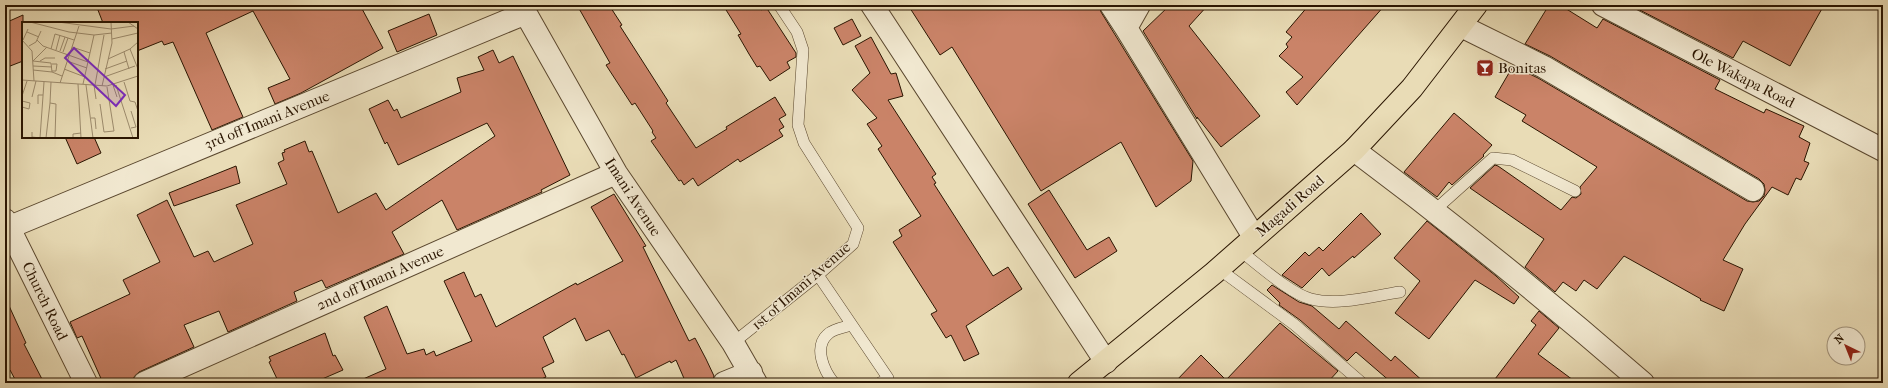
<svg xmlns="http://www.w3.org/2000/svg" width="1888" height="388" font-family="'IM FELL French Canon',serif">
	<style>
		.building { fill: #ca8368; stroke: #2a1501 }
		.lines { fill: none; stroke-linecap: round; stroke-linejoin: round }
		.service-casing { stroke: #5a472e; stroke-width: 12 }
		.minor-casing { stroke: #5a472e; stroke-width: 24 }
		.trunk-casing { stroke: #2a1501; stroke-width: 24 }
		.service { stroke: #f1e8d0; stroke-width: 11 }
		.minor { stroke: #f1e8d0; stroke-width: 22 }
		.trunk { stroke: #e9dcb6; stroke-width: 22 }
		.labels { text-anchor: middle; dominant-baseline: central; stroke-width: 3; stroke-linejoin: round; paint-order: stroke }
		.poi-label { font-size: 15px; fill: #2a1501; stroke: #f1e8d0; text-anchor: start }
		.street-label { font-size: 15px; fill: #2a1501; stroke: #f1e8d0 }
		.inset-road { fill: none; stroke: #9d8c6e; stroke-width: 1 }
		.view { fill: #7b2cbf; fill-opacity: 0.15; stroke: #7b2cbf; stroke-width: 2 }
		.inset-edge { fill: none; stroke: #2a1501; stroke-width: 2 }
	</style>
	<rect width="100%" height="100%" fill="#e9dcb6"/>
	<filter id="stains"><feTurbulence type="fractalNoise" baseFrequency=".005" numOctaves="4"/><feColorMatrix values="0 0 0 0 .2 0 0 0 0 .09 0 0 0 0 .02 0 0 0 .5 -.17"/></filter>
	<radialGradient id="worn" r=".72"><stop offset=".6" stop-color="#630" stop-opacity="0"/><stop offset="1" stop-color="#630" stop-opacity=".3"/></radialGradient>
	<path class="building" d="M 96,5 L 360,5 L 383,48 L 301,93 L 275,104 L 268,88 L 290,79 L 253,11 L 206,33 L 243,117 L 212,130 L 173,42 L 164,45 L 162,41 L 137,51 L 137,23 L 103,23 Z
		M 577,5 L 609,5 L 622,25 L 620,26 L 668,101 L 666,103 L 696,148 L 727,129 L 726,127 L 775,97 L 786,115 L 779,119 L 784,127 L 779,130 L 783,136 L 740,162 L 738,159 L 698,186 L 693,178 L 684,185 L 681,180 L 679,181 L 651,141 L 656,138 L 652,132 L 653,131 L 635,103 L 632,105 L 606,65 L 610,63 Z
		M 723,5 L 758,5 L 761,10 L 766,7 L 796,53 L 796,57 L 787,62 L 790,68 L 770,81 L 760,66 L 757,67 L 749,54 L 738,35 L 741,34 Z
		M 908,5 L 1099,5 L 1101,12 L 1193,161 L 1191,181 L 1156,207 L 1121,142 L 1041,191 L 952,47 L 940,55 Z
		M 1170,5 L 1208,5 L 1189,26 L 1260,116 L 1221,147 L 1197,117 L 1197,119 L 1143,31 Z
		M 1309,5 L 1385,5 L 1297,105 L 1286,92 L 1303,77 L 1279,56 L 1288,47 L 1286,44 L 1292,37 L 1286,32 Z
		M 1549,5 L 1560,5 L 1597,28 L 1603,19 L 1720,80 L 1715,89 L 1764,113 L 1766,109 L 1804,126 L 1799,137 L 1810,143 L 1804,161 L 1809,163 L 1801,180 L 1796,178 L 1788,195 L 1772,187 L 1745,224 L 1723,260 L 1743,269 L 1724,311 L 1700,300 L 1701,299 L 1624,256 L 1597,289 L 1584,280 L 1576,291 L 1563,282 L 1555,292 L 1525,267 L 1544,239 L 1470,188 L 1495,165 L 1498,166 L 1561,210 L 1572,197 L 1576,198 L 1581,194 L 1580,187 L 1597,167 L 1522,121 L 1526,115 L 1495,97 L 1513,66 L 1538,78 L 1747,201 L 1753,202 L 1759,201 L 1764,196 L 1765,190 L 1764,184 L 1759,179 L 1550,56 L 1525,44 Z
		M 1630,5 L 1824,5 L 1790,66 L 1743,41 L 1733,58 Z
		M 429,14 L 437,35 L 397,52 L 388,31 Z
		M 23,15 L 23,61 L 5,68 L 5,23 Z
		M 852,19 L 861,36 L 843,45 L 834,28 Z
		M 871,37 L 891,74 L 896,73 L 903,96 L 888,100 L 936,174 L 932,177 L 936,183 L 934,184 L 993,276 L 1008,267 L 1022,289 L 966,326 L 979,354 L 964,361 L 951,335 L 946,338 L 931,314 L 937,311 L 893,242 L 902,236 L 899,230 L 921,216 L 878,149 L 882,146 L 867,124 L 877,118 L 852,90 L 870,73 L 855,46 Z
		M 493,50 L 499,63 L 513,56 L 570,175 L 541,190 L 542,192 L 457,230 L 442,200 L 392,232 L 404,254 L 326,288 L 322,280 L 294,292 L 297,301 L 228,332 L 219,311 L 184,325 L 194,347 L 139,372 L 132,380 L 125,383 L 103,383 L 82,336 L 77,338 L 70,322 L 130,294 L 123,280 L 160,262 L 137,215 L 167,200 L 194,257 L 208,251 L 214,262 L 253,244 L 236,205 L 287,184 L 278,163 L 284,160 L 282,153 L 285,152 L 284,150 L 305,141 L 309,152 L 312,151 L 338,213 L 376,193 L 386,210 L 495,136 L 487,123 L 398,165 L 387,142 L 385,144 L 369,109 L 388,100 L 394,111 L 397,109 L 401,118 L 461,92 L 457,78 L 484,70 L 478,57 Z
		M 1454,113 L 1492,145 L 1483,155 L 1484,156 L 1452,185 L 1449,182 L 1437,197 L 1404,172 Z
		M 65,137 L 94,137 L 101,153 L 77,164 Z
		M 236,166 L 240,183 L 174,206 L 169,193 Z
		M 1049,190 L 1087,250 L 1109,237 L 1117,251 L 1075,278 L 1028,204 Z
		M 614,194 L 646,246 L 643,247 L 689,341 L 695,338 L 706,359 L 714,376 L 712,383 L 686,383 L 676,360 L 671,363 L 670,361 L 636,378 L 624,354 L 622,355 L 609,330 L 586,341 L 575,318 L 543,337 L 554,362 L 542,368 L 546,377 L 533,383 L 354,383 L 386,369 L 364,317 L 387,306 L 407,354 L 424,349 L 426,355 L 434,351 L 436,356 L 472,341 L 444,281 L 464,272 L 475,297 L 481,294 L 496,327 L 576,283 L 577,285 L 623,261 L 591,207 Z
		M 1361,213 L 1381,234 L 1354,258 L 1353,256 L 1329,276 L 1322,268 L 1302,288 L 1282,275 L 1305,252 L 1309,256 L 1319,247 L 1323,251 Z
		M 1427,221 L 1496,276 L 1519,297 L 1514,304 L 1475,280 L 1429,339 L 1395,313 L 1420,281 L 1394,258 Z
		M 1272,285 L 1299,302 L 1312,306 L 1339,329 L 1346,321 L 1391,361 L 1395,356 L 1425,383 L 1392,383 L 1356,352 L 1347,361 L 1300,320 L 1279,305 L 1280,303 L 1267,290 Z
		M 5,297 L 26,343 L 24,344 L 44,383 L 17,383 L 10,370 L 5,372 Z
		M 1539,311 L 1559,328 L 1538,354 L 1577,383 L 1492,383 L 1536,325 L 1531,321 Z
		M 1280,323 L 1338,371 L 1327,383 L 1174,383 L 1201,355 L 1226,380 Z
		M 325,333 L 333,356 L 335,355 L 343,370 L 313,383 L 279,383 L 269,362 L 271,361 L 269,357 Z"/>
	<g class="lines">
		<defs>
			<path id="service" d="M 1435,210 L 1493,158 L 1512,160 L 1575,191
				M 1239,250 C 1258,264 1289,293 1311,299 C 1339,306 1372,296 1400,292
				M 1219,269 L 1295,325 L 1362,383
				M 818,275 L 888,378 L 880,383
				M 733,343 L 818,275 L 853,244 L 858,228 L 804,143 L 798,125 L 803,50 L 797,32 L 779,5
				M 834,383 C 824,371 813,347 828,334 C 833,329 845,327 852,325"/>
			<path id="minor" d="M 521,5 L 616,173 L 733,343 L 756,383
				M 872,5 L 1106,362
				M 1111,5 L 1126,28 L 1254,237
				M 1603,5 L 1883,150
				M 1461,26 L 1544,67 L 1753,190
				M 1126,28 L 1139,5
				M 1354,150 C 1453,224 1550,302 1643,383
				M 5,220 L 86,383
				M 5,229 L 526,13
				M 144,383 L 616,173
				M 724,383 L 751,372"/>
			<path id="trunk" d="M 1079,383 L 1214,273 L 1354,150 L 1412,88 L 1476,5"/>
		</defs>
		<use href="#service" class="service-casing"/>
		<use href="#minor" class="minor-casing"/>
		<use href="#trunk" class="trunk-casing"/>
		<use href="#service" class="service"/>
		<use href="#minor" class="minor"/>
		<use href="#trunk" class="trunk"/>
	</g>
	<defs>
		<symbol id="bar-square" viewBox="-11 -11 22 22"><rect x="-9" y="-9" width="18" height="18" rx="4" fill="#8f2418" stroke="#f1e8d0"/><path d="M-6-5H6L.8 .8V4.5H3.5V6h-7V4.5H-.8V.8Z" fill="#fff"/></symbol>
	</defs>
	<g fill-rule="evenodd">
		<use href="#bar-square" x="1475" y="58" width="20" height="20"/>
	</g>
	<g class="labels">
		<g class="poi-label">
			<text x="1498" y="68">Bonitas</text>
		</g>
		<g class="street-label">
			<text transform="translate(1743 78) rotate(27)">Ole Wakapa Road</text>
			<text transform="translate(267 120) rotate(-22)">3rd off Imani Avenue</text>
			<text transform="translate(633 197) rotate(57)">Imani Avenue</text>
			<text transform="translate(1290 206) rotate(-41)">Magadi Road</text>
			<text transform="translate(380 278) rotate(-24)">2nd off Imani Avenue</text>
			<text transform="translate(801 286) rotate(-41)">1st of Imani Avenue</text>
			<text transform="translate(45 301) rotate(64)">Church Road</text>
		</g>
	</g>
	<g transform="translate(22 22)">
		<rect width="116" height="116" fill="#e9dcb6"/>
		<path class="inset-road" d="M 8,0 L 47,10 L 72,13 L 90,11M 36,0 L 89,7 L 112,4M 106,0 L 116,7M 5,10 L 17,15M 90,17 L 116,11M 0,18 L 10,29 L 12,59M 1,18 L 6,7M 15,18 L 21,24 L 66,40M 7,24 L 14,20 L 19,9M 50,25 L 68,31M 29,27 L 33,12 L 43,15M 108,27 L 116,47M 34,28 L 38,13M 38,29 L 43,15 L 52,18M 41,30 L 46,16M 102,30 L 107,47M 86,37 L 108,27 L 116,20M 11,39 L 29,41 L 30,50M 11,39 L 25,25M 18,39 L 23,36 L 33,36M 45,39 L 65,46M 30,42 L 35,42 L 34,49 L 30,49M 11,44 L 30,45M 42,47 L 63,55M 83,47 L 105,39M 11,48 L 30,50 L 40,54M 82,55 L 113,44M 0,58 L 85,64 L 116,54M 102,60 L 108,79 L 113,80 L 116,89M 38,61 L 57,4M 56,62 L 59,116M 61,62 L 72,13M 64,63 L 71,116M 72,63 L 74,77M 73,63 L 82,13M 91,63 L 95,75M 94,63 L 111,116M 80,64 L 90,21 L 89,0M 0,74 L 5,59M 10,75 L 14,59M 0,79 L 8,81 L 7,87 L 0,85M 28,81 L 29,60M 16,82 L 16,73 L 21,73M 78,82 L 82,110 L 92,109 L 85,65M 109,89 L 114,105 L 109,106M 69,96 L 73,96 L 74,107M 10,110 L 10,115 L 18,116 L 22,60M 24,116 L 28,81 L 34,82 L 33,116M 51,116 L 51,112 L 59,111"/>
		<path class="view" d="M 52,26 L 103,73 L 94,84 L 43,36 Z"/>
		<rect width="116" height="116" class="inset-edge"/>
	</g>
	<rect width="1888" height="388" fill="none" stroke="#e9dcb6" stroke-width="20"/>
	<rect x="6" y="6" width="1876" height="376" fill="none" stroke="#2a1501" stroke-width="2"/>
	<rect x="10" y="10" width="1868" height="368" fill="none" stroke="#2a1501"/>
	<g transform="translate(1846 346) rotate(317)"><circle r="19" fill="#f1e8d0" stroke="#a1947d"/>
	<path d="M0-3L7 15L0 10L-7 15Z" fill="#8f2418"/>
	<text y="-6" font-size="11" font-weight="bold" text-anchor="middle" fill="#2a1501">N</text>
	</g>
	<rect width="100%" height="100%" filter="url(#stains)"/>
	<rect width="100%" height="100%" fill="url(#worn)"/>
</svg>
